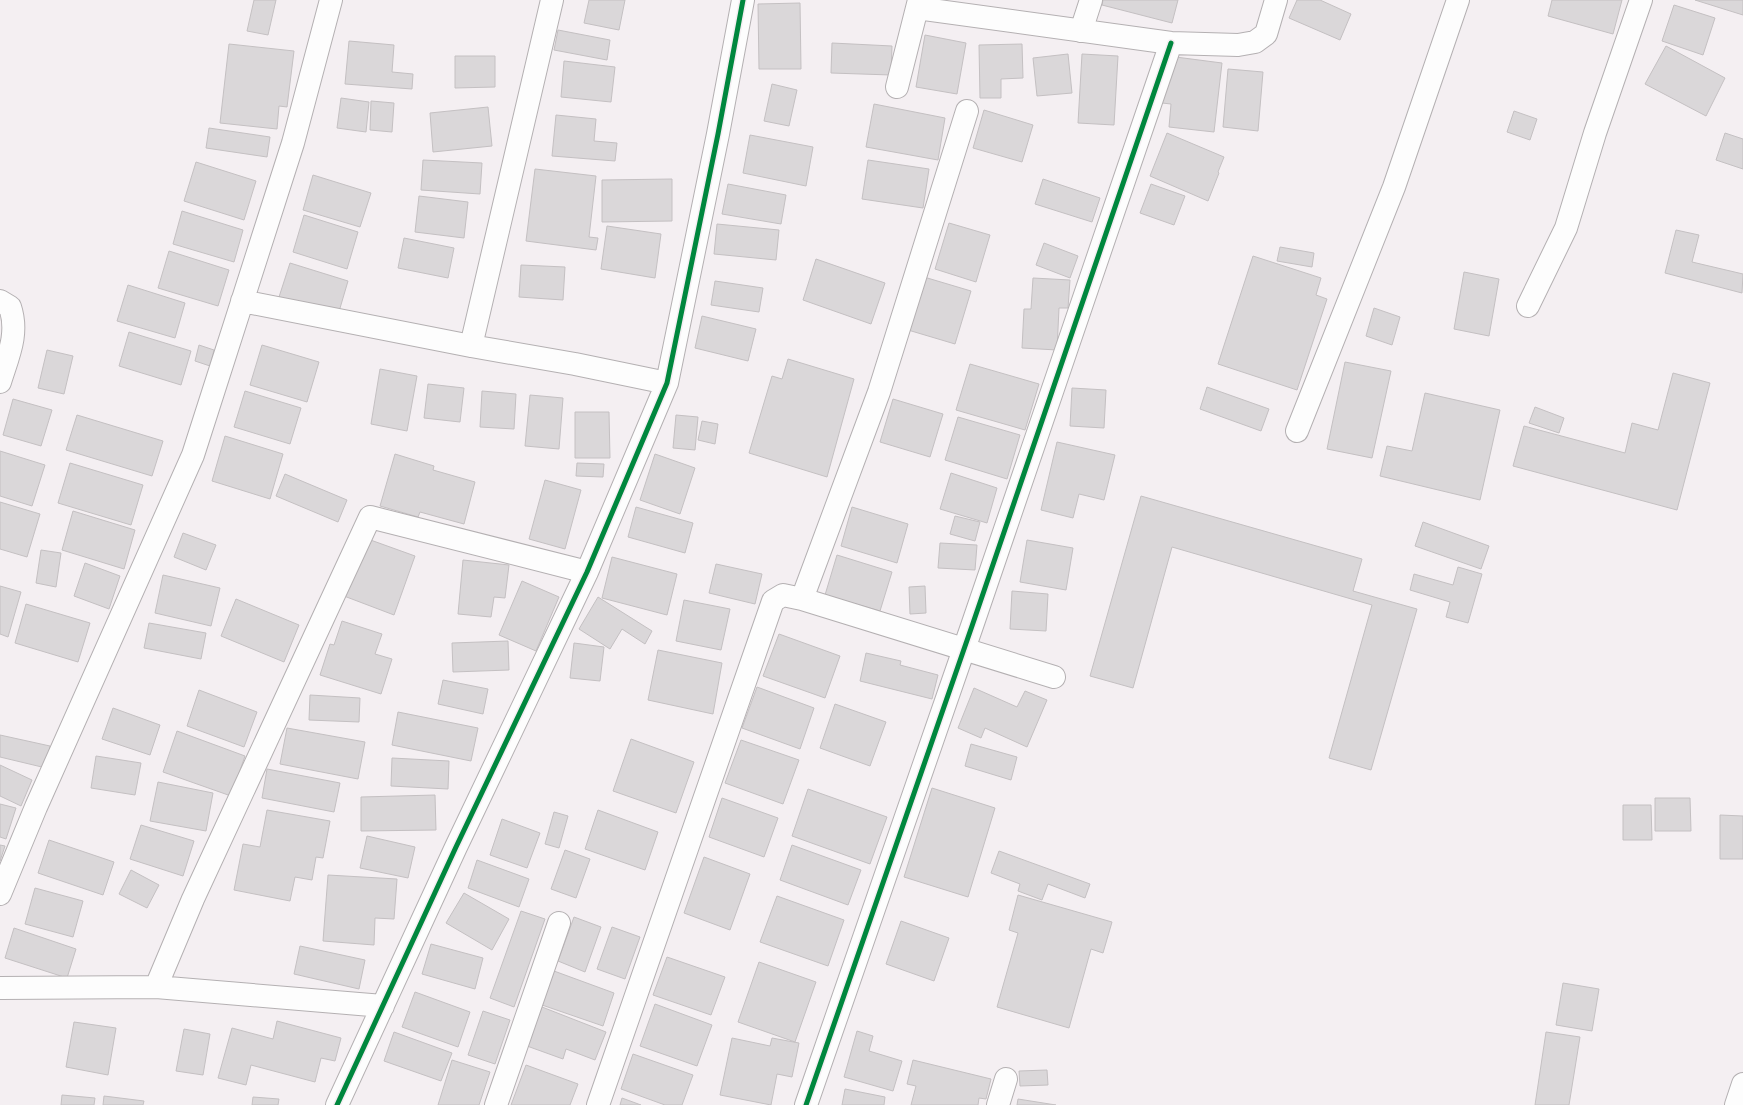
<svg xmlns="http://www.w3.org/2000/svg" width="1743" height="1105" font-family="'Fira Sans Condensed',sans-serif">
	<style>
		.building { fill: #dad7d9; stroke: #c4c0c2 }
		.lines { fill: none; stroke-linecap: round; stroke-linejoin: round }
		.minor-casing { stroke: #b4b0b2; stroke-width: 24 }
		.minor { stroke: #fdfdfd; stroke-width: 22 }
		.cycleway-casing { stroke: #f5eef2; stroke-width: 8 }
		.cycleway { stroke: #00873e; stroke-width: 5 }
	</style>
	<rect width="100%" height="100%" fill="#f4eff2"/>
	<path class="building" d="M 254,0 L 276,0 L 268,35 L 247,31 Z
		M 589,0 L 625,0 L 619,30 L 584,23 Z
		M 1103,0 L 1178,0 L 1172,23 L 1102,5 Z
		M 1297,0 L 1320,0 L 1351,14 L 1340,40 L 1289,18 Z
		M 1552,0 L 1622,0 L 1613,34 L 1548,16 Z
		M 1695,0 L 1743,0 L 1743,15 Z
		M 800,3 L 801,69 L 759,69 L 758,4 Z
		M 1674,5 L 1715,18 L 1703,55 L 1662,41 Z
		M 558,30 L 610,40 L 607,60 L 554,50 Z
		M 925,35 L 966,43 L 957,94 L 916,87 Z
		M 349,41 L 394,45 L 392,72 L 413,74 L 412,89 L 345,84 Z
		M 832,43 L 892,46 L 891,75 L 831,73 Z
		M 229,44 L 294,51 L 287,107 L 279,106 L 277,129 L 220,123 Z
		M 1022,44 L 1023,78 L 1001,79 L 1001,98 L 980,98 L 979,45 Z
		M 1666,46 L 1725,78 L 1706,116 L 1645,84 Z
		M 1068,54 L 1072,93 L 1037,96 L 1033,58 Z
		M 1082,54 L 1118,56 L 1114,125 L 1078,123 Z
		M 455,56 L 495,56 L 495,87 L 455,88 Z
		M 1168,56 L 1222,63 L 1214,132 L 1169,127 L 1171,104 L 1162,103 Z
		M 564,61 L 615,67 L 611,102 L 561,97 Z
		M 1228,69 L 1263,72 L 1258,131 L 1223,127 Z
		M 772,84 L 797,90 L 789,126 L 764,121 Z
		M 341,98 L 369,102 L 366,132 L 337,128 Z
		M 371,101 L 394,103 L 392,132 L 370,130 Z
		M 874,104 L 945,118 L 938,160 L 866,147 Z
		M 488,107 L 492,146 L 433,152 L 430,113 Z
		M 984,110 L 1033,125 L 1022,162 L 973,148 Z
		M 1514,111 L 1537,119 L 1530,140 L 1507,132 Z
		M 556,115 L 596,119 L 594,141 L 617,143 L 615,161 L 552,156 Z
		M 209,128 L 270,137 L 267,157 L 206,148 Z
		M 1167,133 L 1224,157 L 1218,172 L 1219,173 L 1208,201 L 1150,176 Z
		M 1725,133 L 1743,139 L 1743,169 L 1716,160 Z
		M 750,135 L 813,147 L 806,186 L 743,173 Z
		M 423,160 L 482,163 L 480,194 L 421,190 Z
		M 868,160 L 929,169 L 923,208 L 862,199 Z
		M 196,162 L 256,181 L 244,220 L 184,201 Z
		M 535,169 L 596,176 L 589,237 L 598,238 L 596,250 L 526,241 Z
		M 313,175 L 371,193 L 360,227 L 303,210 Z
		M 672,179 L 672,221 L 602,222 L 602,180 Z
		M 1043,179 L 1100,198 L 1092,222 L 1035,204 Z
		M 728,184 L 786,195 L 781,224 L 722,214 Z
		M 1151,184 L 1185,196 L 1174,225 L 1140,213 Z
		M 419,196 L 468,202 L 464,238 L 415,232 Z
		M 182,211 L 243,230 L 234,262 L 173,244 Z
		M 304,215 L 358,232 L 347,269 L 293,252 Z
		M 949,223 L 990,235 L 976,282 L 935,269 Z
		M 717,224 L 779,230 L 776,260 L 714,254 Z
		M 607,226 L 661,234 L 655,278 L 601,269 Z
		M 1676,230 L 1699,235 L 1692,262 L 1743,274 L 1742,293 L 1665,273 Z
		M 404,238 L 454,248 L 448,278 L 398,268 Z
		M 1044,243 L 1078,256 L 1070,278 L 1036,265 Z
		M 1280,247 L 1314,253 L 1312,267 L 1277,261 Z
		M 169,251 L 229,270 L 218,306 L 158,288 Z
		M 1253,256 L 1321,278 L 1316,295 L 1327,299 L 1297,390 L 1218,364 Z
		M 816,259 L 885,283 L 871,324 L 803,300 Z
		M 290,263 L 348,281 L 338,315 L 279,297 Z
		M 521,265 L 565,267 L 563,300 L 519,297 Z
		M 1464,272 L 1499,279 L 1489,336 L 1454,329 Z
		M 924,277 L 971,291 L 955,344 L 908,330 Z
		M 1033,278 L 1070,280 L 1068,308 L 1059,308 L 1057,350 L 1022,348 L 1024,309 L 1031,309 Z
		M 715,281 L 763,288 L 759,312 L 711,305 Z
		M 128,285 L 185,303 L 175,338 L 117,321 Z
		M 1374,308 L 1400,317 L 1392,345 L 1366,336 Z
		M 702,316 L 756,329 L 748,361 L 695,348 Z
		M 129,332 L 191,351 L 181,385 L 119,366 Z
		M 199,345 L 214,350 L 210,366 L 195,361 Z
		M 262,345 L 319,362 L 307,402 L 250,385 Z
		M 47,350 L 73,356 L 64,394 L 38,388 Z
		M 788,359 L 854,379 L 827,477 L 749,453 L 772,376 L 782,379 Z
		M 1345,362 L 1391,371 L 1372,458 L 1327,449 Z
		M 970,364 L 1039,384 L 1025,430 L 956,410 Z
		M 380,369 L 417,376 L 407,431 L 371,424 Z
		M 1673,373 L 1710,383 L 1677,510 L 1513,466 L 1524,426 L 1625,453 L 1632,423 L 1658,430 Z
		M 428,384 L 464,388 L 460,422 L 424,418 Z
		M 1207,387 L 1269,409 L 1261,431 L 1200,409 Z
		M 1072,388 L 1106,390 L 1104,428 L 1070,426 Z
		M 245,391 L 301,408 L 290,444 L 234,427 Z
		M 482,391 L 516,394 L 514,429 L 480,427 Z
		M 1425,393 L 1500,410 L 1480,500 L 1380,476 L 1387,446 L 1412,451 Z
		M 530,395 L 563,398 L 559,449 L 525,446 Z
		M 13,399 L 52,410 L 41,446 L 3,435 Z
		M 893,399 L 943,414 L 930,457 L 880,442 Z
		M 1535,407 L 1564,418 L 1559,433 L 1529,423 Z
		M 575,412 L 609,412 L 610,458 L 575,458 Z
		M 77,415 L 163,441 L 152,476 L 66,450 Z
		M 676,415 L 698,417 L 695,450 L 673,448 Z
		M 958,417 L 1020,435 L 1007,479 L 945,460 Z
		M 702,421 L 718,424 L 715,444 L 698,440 Z
		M 225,436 L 283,454 L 270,499 L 212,481 Z
		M 1057,442 L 1115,455 L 1104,500 L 1079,494 L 1073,518 L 1041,510 Z
		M 0,451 L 45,465 L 32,506 L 0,496 Z
		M 395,454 L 434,466 L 433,470 L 475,482 L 464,524 L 420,512 L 418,517 L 380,506 Z
		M 655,454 L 695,468 L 680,514 L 640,500 Z
		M 70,463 L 143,485 L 131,525 L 58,503 Z
		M 577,463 L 604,464 L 603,477 L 576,476 Z
		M 951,473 L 997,488 L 987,523 L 940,509 Z
		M 285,474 L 347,500 L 338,522 L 276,496 Z
		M 545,480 L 581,490 L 565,549 L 529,539 Z
		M 1141,496 L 1362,559 L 1353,591 L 1417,609 L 1371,770 L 1329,758 L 1372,605 L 1172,547 L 1133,688 L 1090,676 Z
		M 0,502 L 40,514 L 27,557 L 0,549 Z
		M 636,507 L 693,523 L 685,553 L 628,537 Z
		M 852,507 L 908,524 L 897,563 L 841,546 Z
		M 73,511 L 135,530 L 124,569 L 62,550 Z
		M 955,516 L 980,522 L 975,541 L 950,534 Z
		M 1423,522 L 1489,546 L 1481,569 L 1415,546 Z
		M 183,533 L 216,545 L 206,570 L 174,557 Z
		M 365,538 L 415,556 L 394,615 L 344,596 Z
		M 1027,540 L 1073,548 L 1066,590 L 1020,582 Z
		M 940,543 L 977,545 L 975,570 L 938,568 Z
		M 41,550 L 61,553 L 56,587 L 36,583 Z
		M 837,555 L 892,572 L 880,611 L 825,595 Z
		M 612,557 L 677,574 L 667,615 L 602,598 Z
		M 463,560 L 509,565 L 505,598 L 494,597 L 491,617 L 458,614 Z
		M 85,563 L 120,576 L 109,609 L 74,596 Z
		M 716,564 L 762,574 L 755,604 L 709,593 Z
		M 1458,567 L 1482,574 L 1468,623 L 1446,617 L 1450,602 L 1410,590 L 1414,574 L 1453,585 Z
		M 163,575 L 220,588 L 211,626 L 155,613 Z
		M 522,581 L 559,597 L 536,651 L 499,635 Z
		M 0,586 L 21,592 L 8,637 L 0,634 Z
		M 925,586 L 926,613 L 910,614 L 909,587 Z
		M 1012,591 L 1048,594 L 1046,631 L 1010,629 Z
		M 598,597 L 652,631 L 645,644 L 622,629 L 610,649 L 579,629 Z
		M 236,599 L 299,625 L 284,662 L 221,636 Z
		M 684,600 L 730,609 L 721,650 L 676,641 Z
		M 26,604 L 90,623 L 78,662 L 15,643 Z
		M 342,621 L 382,634 L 375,654 L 392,659 L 381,694 L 320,675 L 330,644 L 334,645 Z
		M 149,623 L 206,633 L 201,659 L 144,648 Z
		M 779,634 L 840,656 L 825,698 L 763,676 Z
		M 508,641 L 509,670 L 453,672 L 452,643 Z
		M 574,643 L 604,647 L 600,681 L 570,678 Z
		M 658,650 L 722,663 L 713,714 L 648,700 Z
		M 866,653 L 901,661 L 900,665 L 938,675 L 932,699 L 860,681 Z
		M 443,680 L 488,689 L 483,714 L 438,704 Z
		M 757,687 L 814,708 L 800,749 L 742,728 Z
		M 974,688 L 1017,707 L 1025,691 L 1047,700 L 1027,747 L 985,728 L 981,738 L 958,728 Z
		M 199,690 L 257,712 L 244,747 L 187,726 Z
		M 310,695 L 360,698 L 359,722 L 309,720 Z
		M 835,704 L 886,722 L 870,766 L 820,748 Z
		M 113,708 L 160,725 L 150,755 L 102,739 Z
		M 398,712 L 478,728 L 471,761 L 392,745 Z
		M 287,728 L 365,742 L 358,779 L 280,764 Z
		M 177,731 L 245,756 L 231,796 L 163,772 Z
		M 0,735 L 50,746 L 46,768 L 0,757 Z
		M 631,739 L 694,762 L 676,813 L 613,791 Z
		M 741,740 L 799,760 L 783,804 L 725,783 Z
		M 971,744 L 1017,757 L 1011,780 L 965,766 Z
		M 96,756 L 141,763 L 135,795 L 91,788 Z
		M 392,758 L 449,761 L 448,789 L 391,786 Z
		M 0,765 L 32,780 L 21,806 L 0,796 Z
		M 267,769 L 340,783 L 334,812 L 262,798 Z
		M 158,782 L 213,793 L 206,831 L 150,821 Z
		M 932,788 L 995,808 L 968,897 L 904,877 Z
		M 808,789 L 887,817 L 870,864 L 792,836 Z
		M 435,795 L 436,830 L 361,831 L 361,797 Z
		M 722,798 L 778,818 L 764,857 L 709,837 Z
		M 1655,798 L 1690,798 L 1691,831 L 1655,831 Z
		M 0,804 L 16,808 L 6,839 L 0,837 Z
		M 1623,805 L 1651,805 L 1652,840 L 1623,840 Z
		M 267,810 L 330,821 L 323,858 L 316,857 L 312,880 L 295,877 L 290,901 L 234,890 L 243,844 L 260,847 Z
		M 598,810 L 658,832 L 645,870 L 585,849 Z
		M 554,812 L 568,816 L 559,848 L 545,844 Z
		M 1720,815 L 1743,816 L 1743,859 L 1720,859 Z
		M 502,819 L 540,833 L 527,868 L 490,855 Z
		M 141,825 L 194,841 L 183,876 L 130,859 Z
		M 367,836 L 415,847 L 408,878 L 360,868 Z
		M 49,840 L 114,862 L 103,895 L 38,873 Z
		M 0,845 L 5,846 L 0,861 Z
		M 792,845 L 861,870 L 848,905 L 780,880 Z
		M 565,850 L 590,859 L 576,898 L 551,889 Z
		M 999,851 L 1090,884 L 1085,898 L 1048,884 L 1042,900 L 1018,891 L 1020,884 L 991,873 Z
		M 704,857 L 750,874 L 730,930 L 684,913 Z
		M 477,860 L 529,879 L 519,907 L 468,888 Z
		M 131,870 L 159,885 L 147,908 L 119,894 Z
		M 328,875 L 397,879 L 394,919 L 375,918 L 374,945 L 323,941 Z
		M 35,888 L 83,901 L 73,937 L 25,924 Z
		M 464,893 L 509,919 L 492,950 L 446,923 Z
		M 1018,895 L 1112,922 L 1103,953 L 1091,949 L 1069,1028 L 997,1007 L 1018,933 L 1009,930 Z
		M 777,896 L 844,920 L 828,966 L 760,942 Z
		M 521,911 L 545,919 L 514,1007 L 490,998 Z
		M 574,917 L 601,927 L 585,972 L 558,961 Z
		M 901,921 L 949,938 L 934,981 L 886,964 Z
		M 612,927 L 640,937 L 625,979 L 597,969 Z
		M 14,928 L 76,949 L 67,978 L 5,958 Z
		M 431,944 L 483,958 L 475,989 L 422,974 Z
		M 300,946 L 365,960 L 359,989 L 294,974 Z
		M 667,957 L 725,977 L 711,1015 L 653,995 Z
		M 759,962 L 816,982 L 795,1042 L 738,1022 Z
		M 554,971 L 614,993 L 603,1026 L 542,1005 Z
		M 1563,983 L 1599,989 L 1592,1031 L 1556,1025 Z
		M 415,992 L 470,1012 L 458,1047 L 402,1027 Z
		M 655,1004 L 712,1025 L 697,1066 L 640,1046 Z
		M 542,1007 L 606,1032 L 595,1060 L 566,1049 L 563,1059 L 527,1046 Z
		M 483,1011 L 510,1020 L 495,1064 L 468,1055 Z
		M 277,1021 L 341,1038 L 335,1061 L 321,1058 L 315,1082 L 251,1065 L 246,1085 L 218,1078 L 232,1028 L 273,1039 Z
		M 74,1022 L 116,1028 L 108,1075 L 66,1067 Z
		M 184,1029 L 210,1034 L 203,1075 L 176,1071 Z
		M 857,1031 L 873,1036 L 869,1051 L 902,1061 L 893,1091 L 844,1077 Z
		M 394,1032 L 452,1053 L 441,1081 L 384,1061 Z
		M 1546,1032 L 1580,1037 L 1569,1105 L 1535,1105 Z
		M 732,1038 L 770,1046 L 772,1038 L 799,1043 L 792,1077 L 777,1074 L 771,1105 L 720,1095 Z
		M 633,1054 L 693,1075 L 682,1105 L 665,1105 L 621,1089 Z
		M 452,1060 L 490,1072 L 479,1105 L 438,1105 Z
		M 913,1060 L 991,1079 L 986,1099 L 979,1098 L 978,1105 L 911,1105 L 916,1086 L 907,1084 Z
		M 526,1065 L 578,1084 L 570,1105 L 511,1105 Z
		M 1047,1070 L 1048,1085 L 1020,1086 L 1019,1071 Z
		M 845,1089 L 885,1097 L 884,1105 L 842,1105 Z
		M 62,1095 L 95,1098 L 94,1105 L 61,1105 Z
		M 104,1096 L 144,1101 L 143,1105 L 103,1105 Z
		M 253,1097 L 279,1099 L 278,1105 L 252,1105 Z
		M 622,1098 L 641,1105 L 620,1105 Z
		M 1018,1099 L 1056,1105 L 1017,1105 Z"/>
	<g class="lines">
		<defs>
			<path id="minor" d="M 917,8 L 1171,43 L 1238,45 L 1255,42 L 1266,34 L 1276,0
				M 1081,31 L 1091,0
				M 897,87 L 919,0
				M 0,301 L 10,307 C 19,334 8,356 0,382
				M 242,301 L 471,346 L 575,364 L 667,383
				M 1528,306 L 1566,228 L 1595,133 L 1641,0
				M 471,346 L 552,0
				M 1297,431 L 1394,187 L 1458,0
				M 802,599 L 879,392 L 967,111
				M 0,894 L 36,807 L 193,455 L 293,143 L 331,0
				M 156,987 L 193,899 L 370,517 L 587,572
				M 0,988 L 156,987 L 383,1006
				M 337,1105 L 456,847 L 587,572 L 667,383 L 718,134 L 743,0
				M 496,1105 L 559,923
				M 598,1105 L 773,601 L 783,595 L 802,599 L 1054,677
				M 806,1105 L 972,626 L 1171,43
				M 998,1105 L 1006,1079
				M 1736,1105 L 1743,1084"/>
		</defs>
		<use href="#minor" class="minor-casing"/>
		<use href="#minor" class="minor"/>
		<defs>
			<path id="cycleway" d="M 337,1105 L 456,847 L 587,572 L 667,383 L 718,134 L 743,0
				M 806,1105 L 972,626 L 1171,43"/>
		</defs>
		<use href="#cycleway" class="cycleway-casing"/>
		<use href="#cycleway" class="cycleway"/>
	</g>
</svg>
